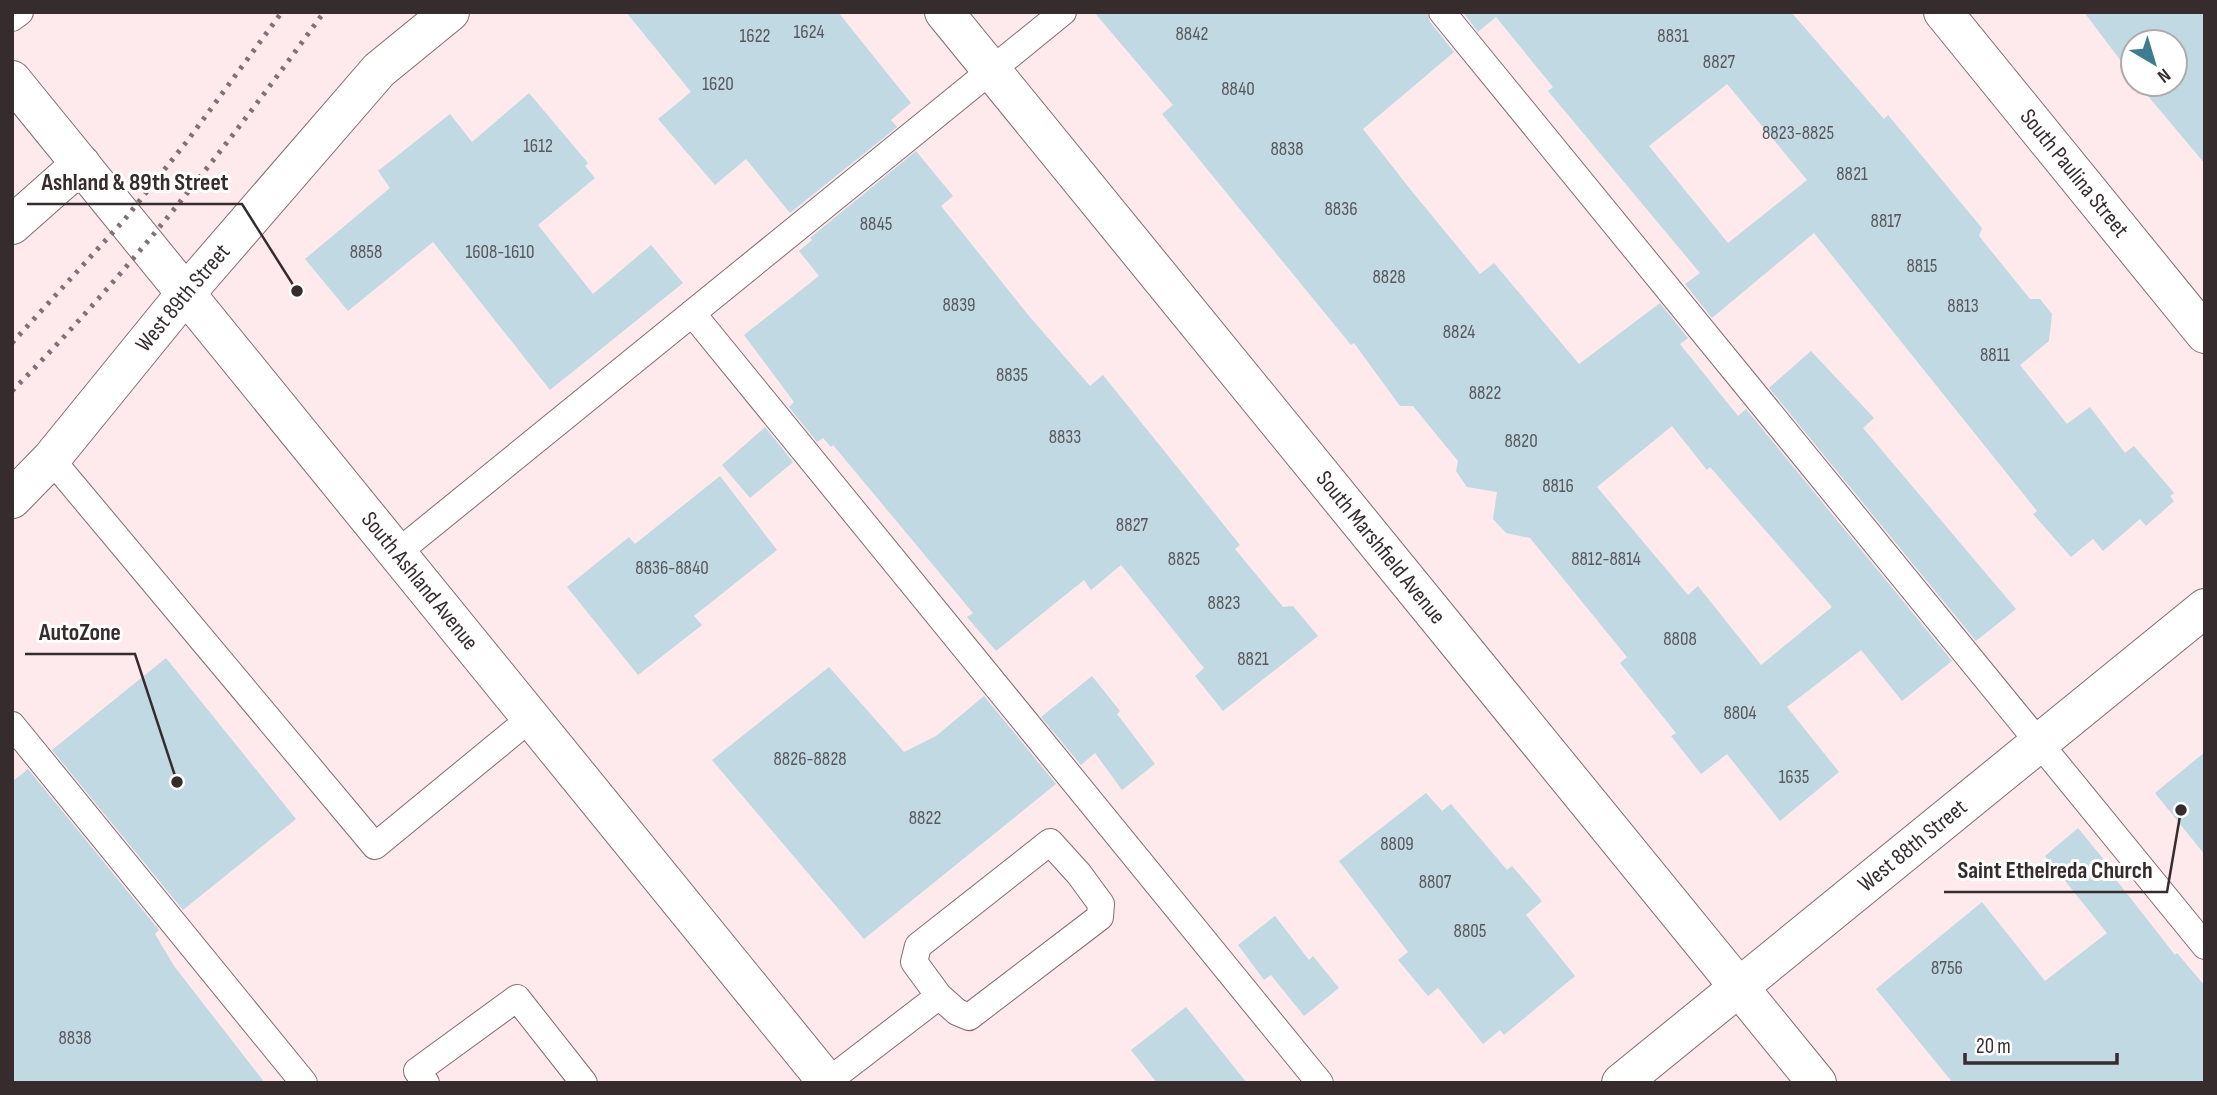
<svg xmlns="http://www.w3.org/2000/svg" width="2217" height="1095" font-family="'Sofia Sans Condensed',sans-serif">
	<style>
		.building { fill: #c0d9e2; fill-rule: evenodd }
		.lines { fill: none; stroke-linecap: round; stroke-linejoin: round }
		.service-casing { stroke: #836c70; stroke-width: 28 }
		.minor-casing { stroke: #836c70; stroke-width: 40 }
		.secondary-casing { stroke: #836c70; stroke-width: 40 }
		.service { stroke: #fff; stroke-width: 26 }
		.minor { stroke: #fff; stroke-width: 38 }
		.secondary { stroke: #fff; stroke-width: 38 }
		.rail { stroke: #7f7174; stroke-width: 5; stroke-dasharray: 3.5 7; stroke-linecap: butt }
		.labels { text-anchor: middle; dominant-baseline: central; stroke-width: 6; stroke-linejoin: round; paint-order: stroke }
		.number-label { font-size: 19px; fill: #58575b }
		.street-label { font-size: 23px; fill: #362c2e; stroke: #fff }
		.leader { fill: none; stroke: #362c2e; stroke-width: 2.5 }
		.callout-dot { fill: #362c2e; stroke: #fff; stroke-width: 2.5 }
		.callout-label { font-size: 24px; text-anchor: middle; font-weight: bold; fill: #362c2e; stroke: #fff; stroke-width: 6; stroke-linejoin: round; paint-order: stroke }
	</style>
	<rect width="100%" height="100%" fill="#fee9ec"/>
	<path class="building" d="M 626,12 L 838,12 L 911,103 L 891,120 L 897,127 L 790,213 L 746,159 L 715,185 L 658,119 L 691,92 Z
		M 1094,12 L 1427,12 L 1430,22 L 1454,52 L 1363,129 L 1410,189 L 1480,274 L 1494,263 L 1579,364 L 1660,303 L 1688,338 L 1680,344 L 1738,416 L 1746,409 L 1952,661 L 1902,701 L 1861,650 L 1787,707 L 1839,772 L 1780,821 L 1727,754 L 1701,774 L 1671,736 L 1676,733 L 1620,663 L 1627,657 L 1530,538 L 1506,533 L 1493,519 L 1497,492 L 1467,487 L 1456,471 L 1458,461 L 1413,406 L 1400,406 L 1354,343 L 1351,345 L 1162,114 L 1173,105 ZM 1672,426 L 1707,470 L 1710,467 L 1832,607 L 1761,665 L 1698,586 L 1688,595 L 1597,487 Z
		M 1463,12 L 1791,12 L 1884,119 L 1888,115 L 1971,215 L 1982,228 L 1979,236 L 2030,299 L 2040,299 L 2052,314 L 2049,341 L 2020,365 L 2067,424 L 2090,407 L 2125,453 L 2134,446 L 2174,493 L 2170,496 L 2174,501 L 2146,526 L 2140,519 L 2103,551 L 2093,539 L 2071,557 L 2033,514 L 2037,511 L 1814,233 L 1712,318 L 1685,284 L 1700,273 L 1548,91 L 1553,87 L 1496,17 L 1478,32 ZM 1727,84 L 1807,180 L 1728,243 L 1649,146 Z
		M 2084,12 L 2205,12 L 2205,164 L 2138,84 L 2175,84 L 2175,42 L 2133,42 L 2133,77 Z
		M 529,93 L 588,163 L 585,166 L 595,178 L 538,225 L 593,294 L 651,245 L 683,283 L 550,390 L 433,242 L 348,311 L 305,259 L 390,188 L 378,171 L 450,114 L 472,142 Z
		M 916,151 L 953,196 L 941,206 L 1029,316 L 1090,386 L 1103,375 L 1240,545 L 1235,549 L 1283,607 L 1293,606 L 1318,636 L 1223,711 L 1195,676 L 1204,668 L 1121,565 L 1091,590 L 1084,580 L 996,651 L 967,617 L 973,613 L 833,445 L 831,447 L 823,438 L 817,442 L 789,407 L 794,402 L 744,335 L 819,276 L 799,251 L 812,240 L 810,238 Z
		M 1811,351 L 1874,418 L 1863,428 L 2016,609 L 1976,641 L 1769,388 Z
		M 765,427 L 793,462 L 750,498 L 722,465 Z
		M 720,476 L 777,550 L 694,616 L 702,625 L 638,675 L 567,587 L 629,537 L 635,544 Z
		M 166,658 L 296,819 L 183,910 L 52,750 Z
		M 829,667 L 904,752 L 936,736 L 984,696 L 1056,784 L 864,939 L 712,760 Z
		M 1092,676 L 1120,711 L 1117,714 L 1155,764 L 1122,790 L 1095,753 L 1081,765 L 1041,717 Z
		M 2205,752 L 2205,855 L 2155,793 Z
		M 28,769 L 159,930 L 155,934 L 174,966 L 265,1083 L 12,1083 L 12,782 Z
		M 1426,793 L 1442,811 L 1451,804 L 1507,870 L 1512,866 L 1542,901 L 1526,915 L 1575,976 L 1504,1035 L 1500,1030 L 1483,1044 L 1438,988 L 1428,996 L 1398,960 L 1408,952 L 1339,861 Z
		M 2078,828 L 2105,861 L 2103,863 L 2175,955 L 2177,953 L 2205,986 L 2205,1083 L 1953,1083 L 1876,989 L 1982,902 L 2045,981 L 2107,933 L 2045,856 Z
		M 1275,916 L 1309,960 L 1313,956 L 1339,988 L 1304,1016 L 1271,975 L 1264,980 L 1238,945 Z
		M 1186,1007 L 1247,1083 L 1157,1083 L 1131,1050 Z"/>
	<g class="lines">
		<defs>
			<path id="service" d="M 1442,12 L 2205,946
				M 12,18 L 20,12
				M 692,313 L 1320,1083
				M 51,459 L 375,846 L 532,717
				M 397,553 L 1063,12
				M 12,725 L 304,1083
				M 827,1082 L 939,996 L 957,1012 L 969,1017 L 1100,917 L 1101,904 L 1079,874 L 1050,842 L 918,946 L 914,962 L 939,996
				M 426,1083 L 417,1071 L 517,998 L 584,1083"/>
			<g id="minor">
				<path id="s1" d="M 944,12 L 1817,1083"/>
				<path id="s2" d="M 1943,12 L 2205,334"/>
				<path d="M 12,225 L 81,164"/>
				<path id="s3" d="M 12,499 L 51,459 L 186,293 L 379,70 L 450,12"/>
				<path id="s4" d="M 1621,1083 L 2205,608"/>
			</g>
			<g id="secondary">
				<path id="s5" d="M 12,80 L 828,1083"/>
			</g>
		</defs>
		<use href="#service" class="service-casing"/>
		<use href="#minor" class="minor-casing"/>
		<use href="#secondary" class="secondary-casing"/>
		<use href="#service" class="service"/>
		<use href="#minor" class="minor"/>
		<use href="#secondary" class="secondary"/>
		<path class="rail" d="M 12,343 L 125,219 L 188,140 L 282,12
			M 12,391 C 128,274 228,145 324,12"/>
	</g>
	<g class="labels">
		<g class="number-label">
			<text x="809" y="32">1624</text>
			<text x="1192" y="34">8842</text>
			<text x="755" y="36">1622</text>
			<text x="1673" y="36">8831</text>
			<text x="1719" y="62">8827</text>
			<text x="718" y="84">1620</text>
			<text x="1238" y="89">8840</text>
			<text x="1798" y="133">8823-8825</text>
			<text x="538" y="146">1612</text>
			<text x="1287" y="149">8838</text>
			<text x="1852" y="174">8821</text>
			<text x="1341" y="209">8836</text>
			<text x="1886" y="221">8817</text>
			<text x="876" y="224">8845</text>
			<text x="366" y="252">8858</text>
			<text x="500" y="252">1608-1610</text>
			<text x="1922" y="266">8815</text>
			<text x="1389" y="277">8828</text>
			<text x="959" y="305">8839</text>
			<text x="1963" y="306">8813</text>
			<text x="1459" y="332">8824</text>
			<text x="1995" y="355">8811</text>
			<text x="1012" y="375">8835</text>
			<text x="1485" y="393">8822</text>
			<text x="1065" y="437">8833</text>
			<text x="1521" y="441">8820</text>
			<text x="1558" y="486">8816</text>
			<text x="1132" y="525">8827</text>
			<text x="1184" y="559">8825</text>
			<text x="1606" y="559">8812-8814</text>
			<text x="672" y="568">8836-8840</text>
			<text x="1224" y="603">8823</text>
			<text x="1680" y="639">8808</text>
			<text x="1253" y="659">8821</text>
			<text x="1740" y="713">8804</text>
			<text x="810" y="759">8826-8828</text>
			<text x="1794" y="777">1635</text>
			<text x="925" y="818">8822</text>
			<text x="1397" y="844">8809</text>
			<text x="1435" y="882">8807</text>
			<text x="1470" y="931">8805</text>
			<text x="1947" y="968">8756</text>
			<text x="75" y="1038">8838</text>
		</g>
		<g class="street-label">
			<text stroke="none"><textPath href="#s2" startOffset="208">South Paulina Street</textPath></text>
			<text stroke="none"><textPath href="#s3" startOffset="264">West 89th Street</textPath></text>
			<text stroke="none"><textPath href="#s1" startOffset="691">South Marshfield Avenue</textPath></text>
			<text stroke="none"><textPath href="#s5" startOffset="646">South Ashland Avenue</textPath></text>
			<text stroke="none"><textPath href="#s4" startOffset="376">West 88th Street</textPath></text>
		</g>
	</g>
	<path class="leader" d="M297 291L242 204H27M177 782L135 654H25M2181 810L2167 892H1944"/>
	<g class="callout-dot">
		<circle cx="297" cy="291" r="7"/>
		<circle cx="177" cy="782" r="7"/>
		<circle cx="2181" cy="810" r="7"/>
	</g>
	<g class="callout-label">
		<text x="135" y="190">Ashland &amp; 89th Street</text>
		<text x="80" y="640">AutoZone</text>
		<text x="2055" y="878">Saint Ethelreda Church</text>
	</g>
	<rect width="2217" height="1095" fill="none" stroke="#362c2e" stroke-width="28"/>
	<g transform="translate(2154 63) rotate(142)"><circle r="33" fill="#ffffff" stroke="#afabab" stroke-width="2"/>
	<path d="M0-5L12 26L0 18L-12 26Z" fill="#3e7d91"/>
	<text y="-10" font-size="19" font-weight="bold" text-anchor="middle" fill="#362c2e">N</text>
	</g>
	<path d="M1965 1053v10h152v-10" fill="none" stroke="#362c2e" stroke-width="3.5"/>
	<text x="1976" y="1053" font-size="21" fill="#362c2e" stroke="#ffffff" stroke-width="5" paint-order="stroke">20 m</text>
</svg>
